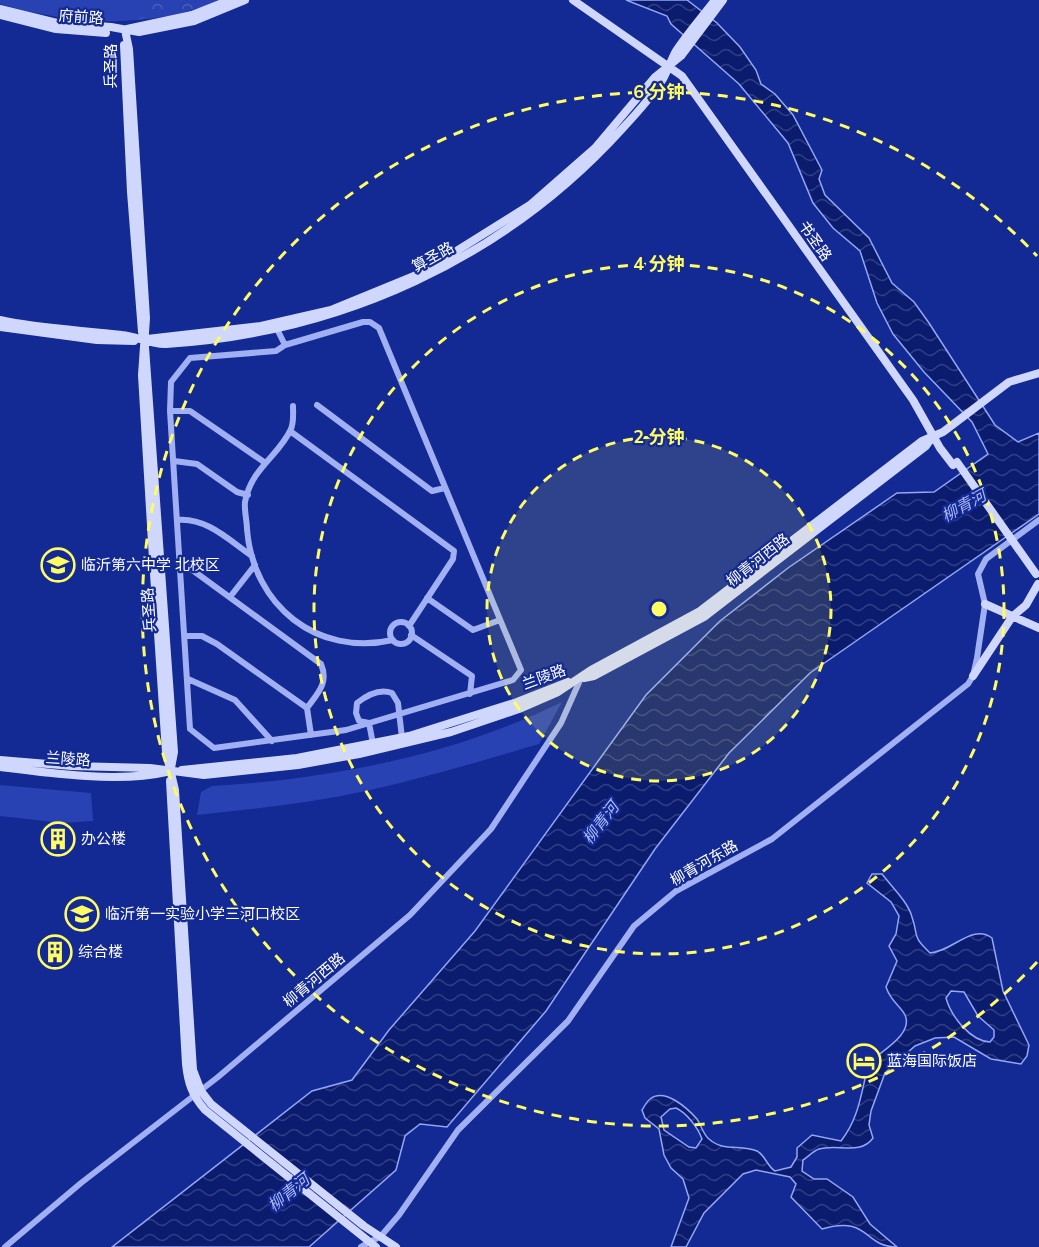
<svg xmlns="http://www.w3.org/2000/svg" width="1039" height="1247" font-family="'Nunito Sans','Noto Sans SC',sans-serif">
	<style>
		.green { fill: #2942b3 }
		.forest { fill: url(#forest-crowns) }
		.water { fill: url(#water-waves); stroke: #92a6f5; stroke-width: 1.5; fill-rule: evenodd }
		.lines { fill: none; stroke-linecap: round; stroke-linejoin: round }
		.street { stroke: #a1b0f2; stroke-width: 6 }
		.secondary { stroke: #d0d7fc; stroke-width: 8 }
		.secondary-bridge { stroke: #d0d7fc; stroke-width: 8 }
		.ring { fill: none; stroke: #fffb62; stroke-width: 3; stroke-dasharray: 10 8 }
		.labels { text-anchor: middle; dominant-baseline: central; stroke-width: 4.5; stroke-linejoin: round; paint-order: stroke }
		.street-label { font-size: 15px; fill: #fff; stroke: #132993 }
		.poi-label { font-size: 15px; fill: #fff; stroke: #132993; text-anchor: start }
		.water-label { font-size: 16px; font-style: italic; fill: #adbbf9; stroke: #132993 }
		.centre { fill: #fffb62; stroke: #132993; stroke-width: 3 }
		.ring-label { font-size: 18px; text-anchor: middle; font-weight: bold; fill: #fffb62; stroke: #132993; stroke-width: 4.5; stroke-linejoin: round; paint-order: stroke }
	</style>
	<defs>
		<pattern id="forest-crowns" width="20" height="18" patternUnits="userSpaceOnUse" patternTransform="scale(1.5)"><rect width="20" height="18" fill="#2942b3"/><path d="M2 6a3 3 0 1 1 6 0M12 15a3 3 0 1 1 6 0" fill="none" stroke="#495ebe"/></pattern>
		<pattern id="water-waves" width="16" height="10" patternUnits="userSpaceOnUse" patternTransform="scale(1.5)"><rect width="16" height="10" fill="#0b1c6f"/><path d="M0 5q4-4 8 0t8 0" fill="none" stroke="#303e85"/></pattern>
	</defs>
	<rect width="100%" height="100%" fill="#132993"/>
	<path class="green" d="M 0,0 L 220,0 C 150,30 72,25 0,4 Z
		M 562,702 L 539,744 C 482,761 424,778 366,791 C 310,803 253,809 197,815 L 201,792 L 212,786 C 332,779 454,755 562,702 Z
		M 0,785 L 91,793 L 93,821 L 62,823 L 0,816 Z"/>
	<path class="forest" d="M 137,0 L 216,0 L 202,7 L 138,19 Z"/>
	<path class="water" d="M 626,0 L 687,0 L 717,23 L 740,47 L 756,70 L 761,84 L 775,94 L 793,115 L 822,170 L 819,179 L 825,195 L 869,238 L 892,283 L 914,302 L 929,323 L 995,425 L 1018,442 L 1039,433 L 1039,514 L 810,673 L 729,753 L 655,849 L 546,1011 L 447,1127 L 420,1124 L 405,1136 L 396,1170 L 309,1247 L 112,1247 L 312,1091 L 352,1080 L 389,1030 L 475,931 L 646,695 L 720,621 L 788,568 L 897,493 L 934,492 L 988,454 L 972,422 L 924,372 L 893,334 L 877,303 L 860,251 L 833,228 L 813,203 L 788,143 L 739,84 L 671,24 L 667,16 Z
		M 872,874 L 882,874 C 892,887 908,902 912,917 C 919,937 911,935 930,953 C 952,952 972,923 992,938 L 1003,991 L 1029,1045 L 1027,1056 L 1021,1064 L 991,1059 L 954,1037 L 935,1038 L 915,1046 L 885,1073 L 871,1111 L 869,1125 L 873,1138 C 860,1156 837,1143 819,1149 C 813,1151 808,1157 803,1160 L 802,1171 L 814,1179 L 827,1179 L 853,1197 L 870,1224 L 897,1247 C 863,1247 870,1215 822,1229 L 791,1197 L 796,1184 L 790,1177 L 756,1170 L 743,1174 L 704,1213 L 686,1247 L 671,1247 L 689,1198 L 683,1179 L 671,1168 L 664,1155 L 659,1129 L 645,1118 L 642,1110 C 644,1107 647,1101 650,1099 C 665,1087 688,1109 697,1119 C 701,1125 703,1134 709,1139 C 723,1152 741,1144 757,1151 C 765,1155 767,1166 775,1171 L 791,1167 L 797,1157 L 797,1148 L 812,1135 L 841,1141 C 860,1117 861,1091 869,1063 C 879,1052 914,1035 905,1015 C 900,1005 891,1002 886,987 L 897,961 L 889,946 L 896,934 L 899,916 L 891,902 L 867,883 ZM 951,991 L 964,992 L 978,1016 L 994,1030 L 994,1037 L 990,1042 C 970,1041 951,1016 946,998 ZM 676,1108 C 687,1113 698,1128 702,1139 L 696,1148 L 689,1147 L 664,1130 L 661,1117 L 670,1109 Z"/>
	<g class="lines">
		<path class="street" d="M 277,329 L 285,345 L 363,322 L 370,322 L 379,328 L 521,670 L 513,680 L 346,730 L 214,748 L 190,729 L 170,411 L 171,382 L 190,358 L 276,351 L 285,345
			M 317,405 L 432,491 L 445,488
			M 293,406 C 293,414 294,422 291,429 C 279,456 251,468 245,502 C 244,510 247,521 247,529 C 253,606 317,657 393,640
			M 170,411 L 190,411 L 264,462
			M 290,431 L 454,551 L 453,559 L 409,626
			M 174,461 L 197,464 L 237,492 L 248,495
			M 177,520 C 206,517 229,540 252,556
			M 180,561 L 321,664 C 329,683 318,693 307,708 L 311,735
			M 230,597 L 255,565
			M 427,598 L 473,630 L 500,620
			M390 633a11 11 0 1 1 22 0a11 11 0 1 1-22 0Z
			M 411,635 L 472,676 L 470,694
			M 185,636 L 202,636 L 217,644 L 307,708
			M 188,679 L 235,700 L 272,741
			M 373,744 L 369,723 L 359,721 L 356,713 L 357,703 C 367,695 379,688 392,693 L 398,703 L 402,738
			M 5,1247 L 81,1183 L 218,1077 L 410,915 L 491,829 L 561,723 L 581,678
			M 361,1247 L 381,1236 L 399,1215 L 458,1130 L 568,1021 L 634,926 L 676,891 L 772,839 L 968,684 L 973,676 L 977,658 L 985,604 L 978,574 L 986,559 L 1039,520"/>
		<path class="secondary" d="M 573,0 L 682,76 L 913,400 L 940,448 L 953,465
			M 0,9 L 57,23 L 111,27 L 139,32 L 194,21 L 245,0
			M 0,15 L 56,29 L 106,33
			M 127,29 L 192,15 L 230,0
			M 125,30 L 129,49 L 146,318 L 142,375 L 153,559 L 166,752 L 175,790 L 193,1070 L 201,1091 L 211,1104 L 364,1226 L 396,1247
			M 124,45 L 131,192 L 142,332
			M 0,320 C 40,329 81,330 122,335 C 136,336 152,345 166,344 C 341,333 504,259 622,129 C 636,114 652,97 663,79 C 668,70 671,60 676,51 C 688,33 702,17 715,0
			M 0,327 L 97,340 L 134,341
			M 147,339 L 261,326 L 331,310 L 414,276 L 442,260 L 530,205 L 595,148 L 655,77 L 681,56 L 723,0
			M 145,347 L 174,752 L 171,768
			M 985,604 L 1039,628
			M 973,676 L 1012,617 L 1026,605 L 1038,584
			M 584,678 L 594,676 L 704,617 L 926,446 L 933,436
			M 0,760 L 72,766 L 150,768 L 204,775 L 298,765 L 359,754 L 451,732 L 519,709 L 558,692 L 591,670 L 700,611 L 922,441 L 943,432 L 1009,382 L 1039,373
			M 0,767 C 47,773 121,783 166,772
			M 182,770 L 297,758 L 409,736 L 517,702 L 568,682
			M 170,781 L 186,1064 C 188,1083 192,1095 205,1110 L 376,1247"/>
		<path class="secondary-bridge" d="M 957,462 L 1036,574"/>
	</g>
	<circle cx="659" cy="609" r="172" fill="#fffb62" fill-opacity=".12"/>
	<g class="ring">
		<circle cx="659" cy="609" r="172"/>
		<circle cx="659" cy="609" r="345"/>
		<path d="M1037 962A517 517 0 1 1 1037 256"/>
	</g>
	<defs>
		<symbol id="school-ring" viewBox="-11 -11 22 22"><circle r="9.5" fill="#132993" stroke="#fffb62" stroke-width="1.5"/><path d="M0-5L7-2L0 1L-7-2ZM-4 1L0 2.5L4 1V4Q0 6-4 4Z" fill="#fffb62"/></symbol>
		<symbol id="building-ring" viewBox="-11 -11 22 22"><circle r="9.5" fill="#132993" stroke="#fffb62" stroke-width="1.5"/><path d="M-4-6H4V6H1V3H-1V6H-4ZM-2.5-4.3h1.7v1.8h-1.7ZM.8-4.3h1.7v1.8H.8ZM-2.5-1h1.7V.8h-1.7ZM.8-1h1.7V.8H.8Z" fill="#fffb62"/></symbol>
		<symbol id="hotel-ring" viewBox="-11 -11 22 22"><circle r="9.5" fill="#132993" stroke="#fffb62" stroke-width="1.5"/><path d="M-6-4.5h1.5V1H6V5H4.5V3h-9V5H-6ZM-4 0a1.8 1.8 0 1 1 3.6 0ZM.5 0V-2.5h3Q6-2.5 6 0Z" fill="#fffb62"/></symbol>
	</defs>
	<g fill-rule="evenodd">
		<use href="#school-ring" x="39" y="546" width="38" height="38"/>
		<use href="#building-ring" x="39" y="820" width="38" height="38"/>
		<use href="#school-ring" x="63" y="895" width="38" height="38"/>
		<use href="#building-ring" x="36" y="933" width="38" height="38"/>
		<use href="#hotel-ring" x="845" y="1042" width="38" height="38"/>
	</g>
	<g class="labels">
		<g class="street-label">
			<text transform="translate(81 17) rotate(4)">府前路</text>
			<text transform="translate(111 66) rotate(-90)">兵圣路</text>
			<text transform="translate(815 241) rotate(55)">书圣路</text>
			<text transform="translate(433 257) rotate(-29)">算圣路</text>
			<text transform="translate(758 560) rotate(-38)">柳青河西路</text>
			<text transform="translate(149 610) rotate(-94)">兵圣路</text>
			<text transform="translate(544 677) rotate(-20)">兰陵路</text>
			<text transform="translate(68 759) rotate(4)">兰陵路</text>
			<text transform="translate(704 863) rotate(-30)">柳青河东路</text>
			<text transform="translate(314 980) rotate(-40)">柳青河西路</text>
		</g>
		<g class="poi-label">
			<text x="81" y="565">临沂第六中学 北校区</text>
			<text x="81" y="839">办公楼</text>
			<text x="105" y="914">临沂第一实验小学三河口校区</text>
			<text x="78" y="952">综合楼</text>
			<text x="887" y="1061">蓝海国际饭店</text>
		</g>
		<g class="water-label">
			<text transform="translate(964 506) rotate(-29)">柳青河</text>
			<text transform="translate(601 823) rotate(-52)">柳青河</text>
			<text transform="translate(289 1193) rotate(-39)">柳青河</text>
		</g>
	</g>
	<circle cx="659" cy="609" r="9" class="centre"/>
	<g class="ring-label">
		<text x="659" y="98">6 分钟</text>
		<text x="659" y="270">4 分钟</text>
		<text x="659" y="443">2 分钟</text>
	</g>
</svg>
